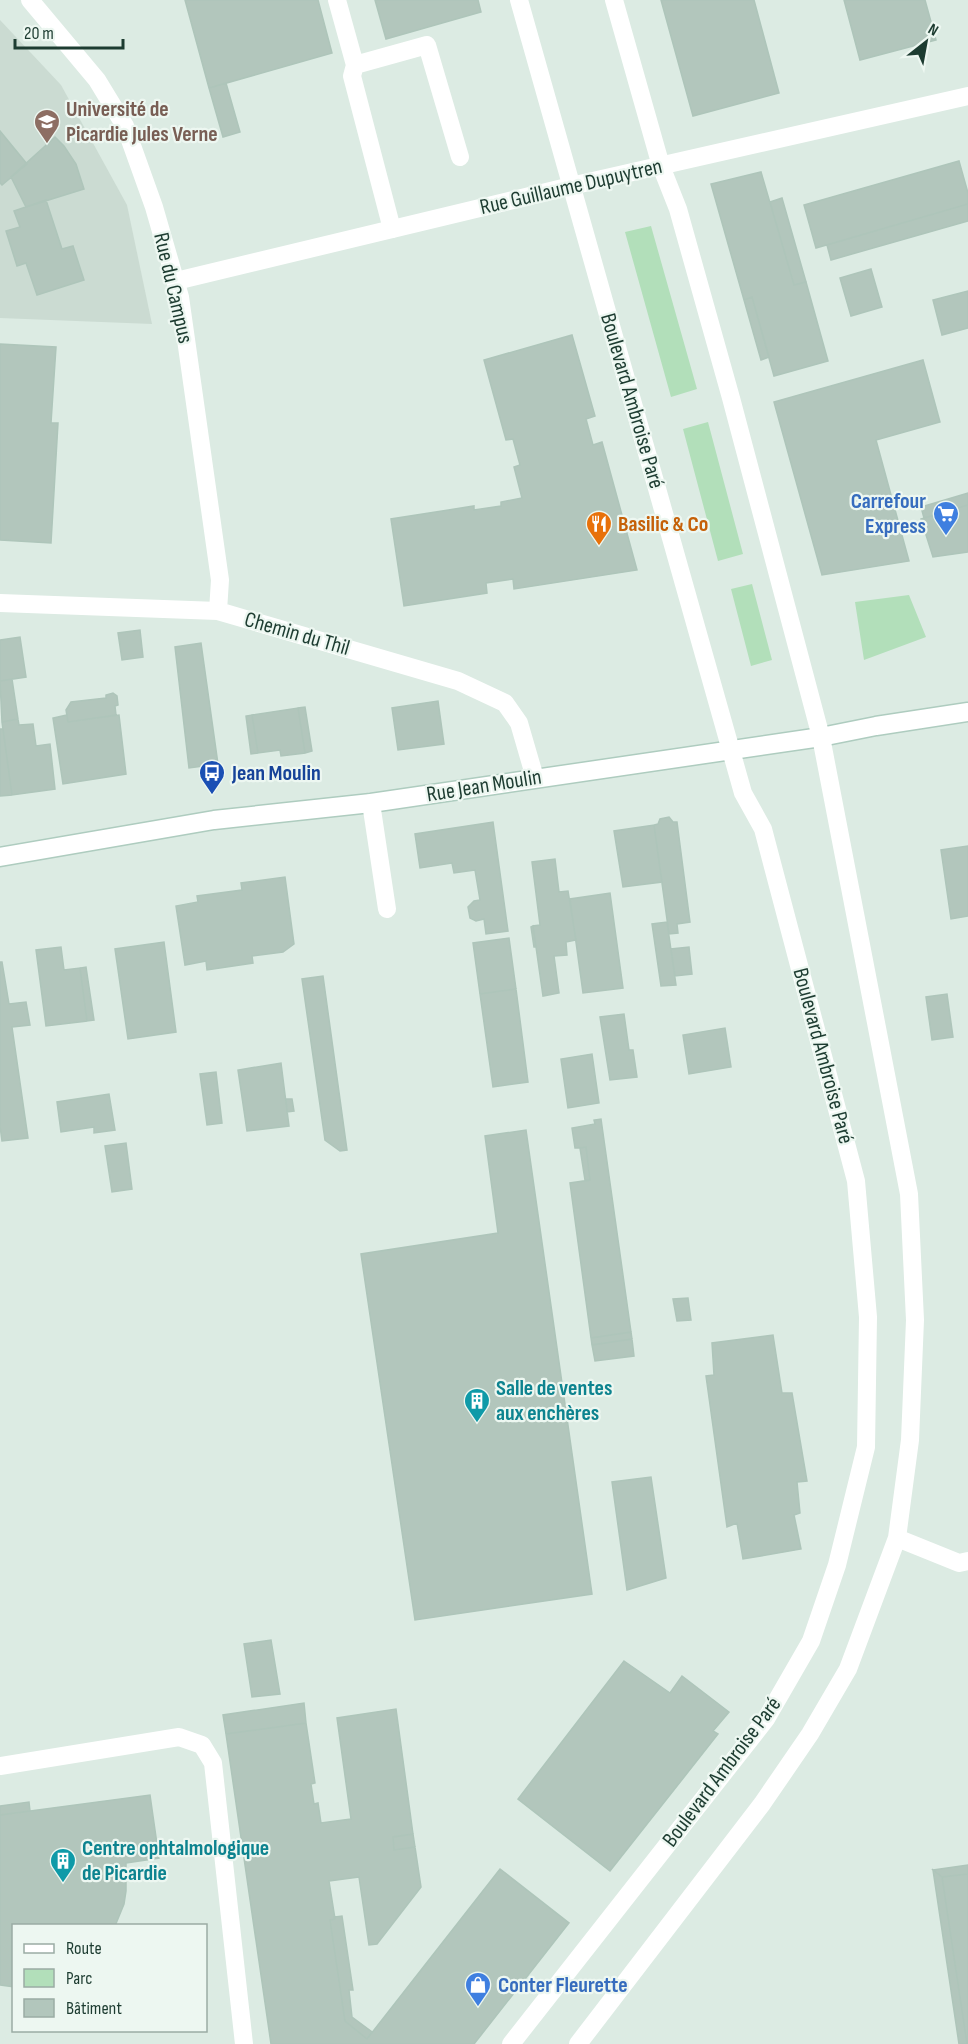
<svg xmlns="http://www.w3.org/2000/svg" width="968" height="2044" font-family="'Sofia Sans Condensed',sans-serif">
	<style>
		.built { fill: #cbdbd2 }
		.green { fill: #b2dfba }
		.building { fill: #b2c6bc; stroke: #aec5ba; stroke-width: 1.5 }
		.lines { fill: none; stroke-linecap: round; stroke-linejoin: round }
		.secondary-casing { stroke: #aeccbf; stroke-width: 21 }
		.lane { stroke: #fff; stroke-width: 18 }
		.street { stroke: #fff; stroke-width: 18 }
		.secondary { stroke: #fff; stroke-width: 18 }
		.labels { text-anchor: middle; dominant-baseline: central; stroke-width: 4.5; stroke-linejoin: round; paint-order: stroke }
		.education-label { font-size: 22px; font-weight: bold; fill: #785e54; stroke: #edf7f1; text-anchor: start }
		.street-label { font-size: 22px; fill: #1d3c31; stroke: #edf7f1 }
		.shop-label { font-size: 22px; font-weight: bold; fill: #366cbe; stroke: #edf7f1; text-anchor: end }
		.food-label { font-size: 22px; font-weight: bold; fill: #c56008; stroke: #edf7f1; text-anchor: start }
		.transit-label { font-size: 22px; font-weight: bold; fill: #164399; stroke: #edf7f1; text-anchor: start }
		.culture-label { font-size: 22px; font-weight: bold; fill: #0d838f; stroke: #edf7f1; text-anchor: start }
	</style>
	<rect width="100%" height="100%" fill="#dcebe3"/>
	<path class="built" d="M 0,20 L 61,85 L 127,205 L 152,324 L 0,318 Z"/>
	<path class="green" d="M 651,226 L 697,389 L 671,397 L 625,232 Z
		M 708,422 L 743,554 L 718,561 L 683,429 Z
		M 752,584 L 772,660 L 751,666 L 731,589 Z
		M 909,595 L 926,637 L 864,660 L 855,602 Z"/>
	<path class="building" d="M 185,0 L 318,0 L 332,53 L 209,88 Z
		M 375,0 L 478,0 L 481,12 L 386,39 Z
		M 661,0 L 754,0 L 779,93 L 693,116 Z
		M 844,0 L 925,0 L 936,40 L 860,60 Z
		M 226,83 L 240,132 L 223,137 L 209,88 Z
		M 0,131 L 27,164 L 2,185 L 0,183 Z
		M 55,137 L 64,146 L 76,164 L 84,189 L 26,207 L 11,177 Z
		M 959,161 L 968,193 L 968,204 L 816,248 L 804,205 Z
		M 761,172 L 794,285 L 806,282 L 828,361 L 774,376 L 752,297 L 744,300 L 711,184 Z
		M 782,198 L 806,282 L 794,285 L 770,202 Z
		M 46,200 L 62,249 L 73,246 L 84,280 L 37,295 L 26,263 L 17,266 L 6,231 L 20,227 L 14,211 Z
		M 968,204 L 968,221 L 831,260 L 827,245 Z
		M 871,269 L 882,307 L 851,316 L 840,278 Z
		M 968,291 L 968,328 L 942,335 L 933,300 Z
		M 752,297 L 769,357 L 761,360 L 744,300 Z
		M 572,335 L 595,416 L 586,419 L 593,445 L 602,442 L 637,570 L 514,589 L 513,579 L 486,583 L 487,593 L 404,606 L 391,519 L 474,506 L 474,510 L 501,506 L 501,502 L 522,498 L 514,467 L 520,465 L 513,439 L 506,440 L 484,360 Z
		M 0,344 L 56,347 L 51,423 L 58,423 L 51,543 L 0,540 Z
		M 923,360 L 940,422 L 876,440 L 909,561 L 822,575 L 774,402 Z
		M 968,493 L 968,505 L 924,518 L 921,507 Z
		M 968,505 L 968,552 L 933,557 L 921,519 Z
		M 140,630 L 143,657 L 122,660 L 118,633 Z
		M 20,637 L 26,677 L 0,681 L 0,640 Z
		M 201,643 L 218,764 L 189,768 L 175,647 Z
		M 12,679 L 18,719 L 2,722 L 0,681 Z
		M 113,693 L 117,696 L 118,705 L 115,706 L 116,715 L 68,722 L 66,710 L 71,702 L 106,698 L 106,695 Z
		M 438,701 L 444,744 L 398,750 L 392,708 Z
		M 305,707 L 312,751 L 305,753 L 298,708 Z
		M 298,708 L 305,753 L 281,756 L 280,750 L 258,753 L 252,715 Z
		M 67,715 L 68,722 L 119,715 L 126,774 L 63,784 L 53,718 Z
		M 252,715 L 258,753 L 251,754 L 246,716 Z
		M 18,719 L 19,725 L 33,724 L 36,746 L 50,744 L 55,789 L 12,795 L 2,722 Z
		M 0,729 L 3,729 L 12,795 L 0,796 Z
		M 669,817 L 673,822 L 677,822 L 690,922 L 677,924 L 678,933 L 669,934 L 654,825 L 658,824 L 660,819 Z
		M 493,822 L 508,931 L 486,934 L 484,919 L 476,921 L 470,918 L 468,907 L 474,901 L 480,900 L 475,870 L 454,873 L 452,863 L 420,868 L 415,834 Z
		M 654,825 L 662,882 L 623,887 L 614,831 Z
		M 968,846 L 968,916 L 951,919 L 941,850 Z
		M 555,859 L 559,892 L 568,891 L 576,940 L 566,942 L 567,955 L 554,956 L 559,993 L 543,996 L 533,926 L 540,925 L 532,862 Z
		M 285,877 L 294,944 L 283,952 L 252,956 L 253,963 L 207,970 L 206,961 L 185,965 L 176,906 L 198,902 L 197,896 L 242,890 L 241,883 Z
		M 610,893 L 623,988 L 583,993 L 570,899 Z
		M 667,922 L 676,985 L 661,986 L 652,924 Z
		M 533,926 L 536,947 L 534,947 L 531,927 Z
		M 509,938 L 516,989 L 480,994 L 473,943 Z
		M 164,942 L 176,1032 L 128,1039 L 115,949 Z
		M 61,947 L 64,970 L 80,968 L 87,1021 L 46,1026 L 36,950 Z
		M 689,947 L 692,974 L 675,976 L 671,949 Z
		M 0,962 L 2,962 L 9,1004 L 26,1002 L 30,1025 L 12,1027 L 28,1138 L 2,1141 L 0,1126 Z
		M 86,967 L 94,1020 L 87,1021 L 80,968 Z
		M 323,976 L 347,1150 L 340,1151 L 325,1140 L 302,979 Z
		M 516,989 L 528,1082 L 493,1087 L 480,994 Z
		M 947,994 L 953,1037 L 932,1040 L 926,997 Z
		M 624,1014 L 629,1050 L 633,1050 L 637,1077 L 610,1080 L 600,1017 Z
		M 725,1028 L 731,1067 L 689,1074 L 683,1035 Z
		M 592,1054 L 599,1103 L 568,1108 L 561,1059 Z
		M 281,1063 L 289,1126 L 247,1131 L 238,1070 Z
		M 216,1072 L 222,1123 L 207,1125 L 200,1074 Z
		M 109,1094 L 115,1130 L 94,1133 L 94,1127 L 61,1132 L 57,1102 Z
		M 286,1099 L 292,1099 L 294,1111 L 287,1112 Z
		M 601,1119 L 631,1332 L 591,1338 L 570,1183 L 590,1180 L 586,1147 L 575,1148 L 572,1128 L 595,1124 L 594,1120 Z
		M 526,1130 L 592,1594 L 415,1620 L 361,1254 L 498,1233 L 485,1136 Z
		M 126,1143 L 132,1189 L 112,1192 L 105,1146 Z
		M 586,1147 L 590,1180 L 585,1180 L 580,1148 Z
		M 688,1298 L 691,1320 L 677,1321 L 673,1299 Z
		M 631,1332 L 632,1339 L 592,1345 L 591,1338 Z
		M 773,1335 L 782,1393 L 792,1393 L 807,1481 L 797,1482 L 800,1513 L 794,1515 L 801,1549 L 743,1559 L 737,1523 L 727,1527 L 706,1376 L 714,1375 L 712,1343 Z
		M 632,1339 L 634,1356 L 595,1361 L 592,1345 Z
		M 651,1477 L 666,1578 L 627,1590 L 612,1482 Z
		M 271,1640 L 280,1694 L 252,1697 L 244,1644 Z
		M 624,1661 L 670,1693 L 682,1676 L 729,1712 L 713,1731 L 718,1734 L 610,1871 L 518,1799 Z
		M 304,1703 L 306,1723 L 226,1734 L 223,1715 Z
		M 396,1709 L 413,1834 L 393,1837 L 394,1850 L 415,1847 L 421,1887 L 377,1944 L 369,1945 L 359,1877 L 329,1881 L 335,1919 L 330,1920 L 345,2021 L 367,2039 L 500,1869 L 569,1923 L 474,2044 L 271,2044 L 226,1734 L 306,1723 L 315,1783 L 311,1784 L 314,1804 L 318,1803 L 321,1823 L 351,1819 L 337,1718 Z
		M 150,1795 L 159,1858 L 126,1863 L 126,1891 L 124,1904 L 115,1926 L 14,1926 L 14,1987 L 0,1985 L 0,1815 Z
		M 29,1802 L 30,1811 L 0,1815 L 0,1806 Z
		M 413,1834 L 415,1847 L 394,1850 L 393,1837 Z
		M 968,1865 L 968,1874 L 942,1877 L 933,1870 Z
		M 933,1870 L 942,1877 L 967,2044 L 959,2044 Z
		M 968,1874 L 968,2044 L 967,2044 L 942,1877 Z
		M 342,1916 L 353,1990 L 349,1990 L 352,2017 L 372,2032 L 367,2039 L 345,2021 L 330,1920 L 335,1919 L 334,1917 Z"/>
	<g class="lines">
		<defs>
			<path id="secondary" d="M 0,857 L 214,820 L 371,803 L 821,737 L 876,726 L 968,712"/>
		</defs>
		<use href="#secondary" class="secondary-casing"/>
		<path class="lane" d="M 337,0 L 355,65 L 352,76 L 392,229
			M 355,65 L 427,45 L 460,157
			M 371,803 L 387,909"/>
		<path class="street" d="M 30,0 L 97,80 L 125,126 L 154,207 L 180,297 L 220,580 L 218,611
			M 176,281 L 571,186 L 968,96
			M 0,603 L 218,611 L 458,681 L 505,703 L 519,723 L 535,778
			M 897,1538 L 959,1563 L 968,1561
			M 0,1766 L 179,1737 L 202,1745 L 213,1763 L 244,2044
			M 511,2044 L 766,1719 L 811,1641 L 837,1565 L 866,1447 L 868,1317 L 856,1181 L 763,829 L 743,793 L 519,0
			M 578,2044 L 762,1804 L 810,1734 L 848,1669 L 897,1538 L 910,1440 L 915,1320 L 909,1194 L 821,737 L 731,398 L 678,209 L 661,166 L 614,0"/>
		<use href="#secondary" class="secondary"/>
	</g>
	<defs>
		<symbol id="university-pin" viewBox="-11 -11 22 30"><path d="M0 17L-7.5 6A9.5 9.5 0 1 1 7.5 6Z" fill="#8d6e63" stroke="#edf7f1"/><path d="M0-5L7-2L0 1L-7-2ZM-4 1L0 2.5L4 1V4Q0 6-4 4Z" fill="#fff"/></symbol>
		<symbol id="supermarket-pin" viewBox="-11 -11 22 30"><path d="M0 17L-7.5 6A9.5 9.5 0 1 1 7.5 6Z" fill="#3f7fe0" stroke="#edf7f1"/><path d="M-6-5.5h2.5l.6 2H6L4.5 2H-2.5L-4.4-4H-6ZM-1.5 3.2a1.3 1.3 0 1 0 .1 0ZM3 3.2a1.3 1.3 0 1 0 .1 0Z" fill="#fff"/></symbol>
		<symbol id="restaurant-pin" viewBox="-11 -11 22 30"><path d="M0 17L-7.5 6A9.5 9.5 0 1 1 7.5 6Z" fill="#e8710a" stroke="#edf7f1"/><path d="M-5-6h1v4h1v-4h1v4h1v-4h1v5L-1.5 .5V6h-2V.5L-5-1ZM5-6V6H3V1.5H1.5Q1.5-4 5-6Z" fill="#fff"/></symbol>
		<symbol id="bus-pin" viewBox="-11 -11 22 30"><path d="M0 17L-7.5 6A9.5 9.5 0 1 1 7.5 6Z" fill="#1a4fb4" stroke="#edf7f1"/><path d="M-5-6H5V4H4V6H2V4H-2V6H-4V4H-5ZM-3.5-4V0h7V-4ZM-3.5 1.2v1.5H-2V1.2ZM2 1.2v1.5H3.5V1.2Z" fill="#fff"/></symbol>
		<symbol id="building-pin" viewBox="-11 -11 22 30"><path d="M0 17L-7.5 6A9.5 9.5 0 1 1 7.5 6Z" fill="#0f9aa8" stroke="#edf7f1"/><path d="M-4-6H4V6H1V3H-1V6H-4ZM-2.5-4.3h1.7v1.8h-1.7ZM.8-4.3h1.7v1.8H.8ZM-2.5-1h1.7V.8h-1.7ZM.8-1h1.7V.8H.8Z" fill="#fff"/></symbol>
		<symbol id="shop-pin" viewBox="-11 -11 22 30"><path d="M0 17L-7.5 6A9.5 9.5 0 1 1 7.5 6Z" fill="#3f7fe0" stroke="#edf7f1"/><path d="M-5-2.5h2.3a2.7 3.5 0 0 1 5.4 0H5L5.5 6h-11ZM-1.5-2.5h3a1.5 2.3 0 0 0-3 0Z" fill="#fff"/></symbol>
	</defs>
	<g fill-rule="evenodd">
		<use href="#university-pin" x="32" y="107" width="30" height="40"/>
		<use href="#supermarket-pin" x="931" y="499" width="30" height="40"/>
		<use href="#restaurant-pin" x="584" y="509" width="30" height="40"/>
		<use href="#bus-pin" x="197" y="758" width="30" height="40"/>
		<use href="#building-pin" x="462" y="1386" width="30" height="40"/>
		<use href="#building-pin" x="48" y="1846" width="30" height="40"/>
		<use href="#shop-pin" x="463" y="1970" width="30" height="40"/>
	</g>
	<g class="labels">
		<g class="education-label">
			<text x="66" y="109">Université de<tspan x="66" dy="25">Picardie Jules Verne</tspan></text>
		</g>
		<g class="street-label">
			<text transform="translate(571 187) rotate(-13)">Rue Guillaume Dupuytren</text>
			<text transform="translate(173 288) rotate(77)">Rue du Campus</text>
			<text transform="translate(632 401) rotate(74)">Boulevard Ambroise Paré</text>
			<text transform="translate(297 634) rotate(16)">Chemin du Thil</text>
			<text transform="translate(484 786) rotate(-9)">Rue Jean Moulin</text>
			<text transform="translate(823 1056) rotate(75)">Boulevard Ambroise Paré</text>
			<text transform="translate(722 1772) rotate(-53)">Boulevard Ambroise Paré</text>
		</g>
		<g class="shop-label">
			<text x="926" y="501">Carrefour<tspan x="926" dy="25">Express</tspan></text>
			<text x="498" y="1985" text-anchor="start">Conter Fleurette</text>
		</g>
		<g class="food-label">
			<text x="618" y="524">Basilic &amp; Co</text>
		</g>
		<g class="transit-label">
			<text x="232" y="773">Jean Moulin</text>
		</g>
		<g class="culture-label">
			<text x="496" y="1388">Salle de ventes<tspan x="496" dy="25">aux enchères</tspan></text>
			<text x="82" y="1848">Centre ophtalmologique<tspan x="82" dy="25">de Picardie</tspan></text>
		</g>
	</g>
	<rect x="12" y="1924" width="195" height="108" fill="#edf7f1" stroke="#9aaca4" stroke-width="1.5"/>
	<rect x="24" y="1944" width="30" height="9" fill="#ffffff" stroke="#9aaca4" stroke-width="1.5"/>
	<text x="66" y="1954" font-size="18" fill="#1d3c31">Route</text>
	<rect x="24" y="1969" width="30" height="18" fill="#b2dfba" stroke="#9aaca4" stroke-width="1.5"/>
	<text x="66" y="1984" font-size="18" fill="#1d3c31">Parc</text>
	<rect x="24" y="1999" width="30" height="18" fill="#b2c6bc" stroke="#9aaca4" stroke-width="1.5"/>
	<text x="66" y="2014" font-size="18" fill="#1d3c31">Bâtiment</text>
	<g transform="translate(926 42) rotate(31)" stroke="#edf7f1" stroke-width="4.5" paint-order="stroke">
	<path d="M0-4.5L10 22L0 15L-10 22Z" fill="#1d3c31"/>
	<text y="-9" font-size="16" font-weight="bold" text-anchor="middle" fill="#1d3c31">N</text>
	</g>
	<path d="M15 39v9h108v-9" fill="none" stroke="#1d3c31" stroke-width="3"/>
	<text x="24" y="39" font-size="18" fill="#1d3c31" stroke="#edf7f1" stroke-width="4.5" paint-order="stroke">20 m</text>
</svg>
